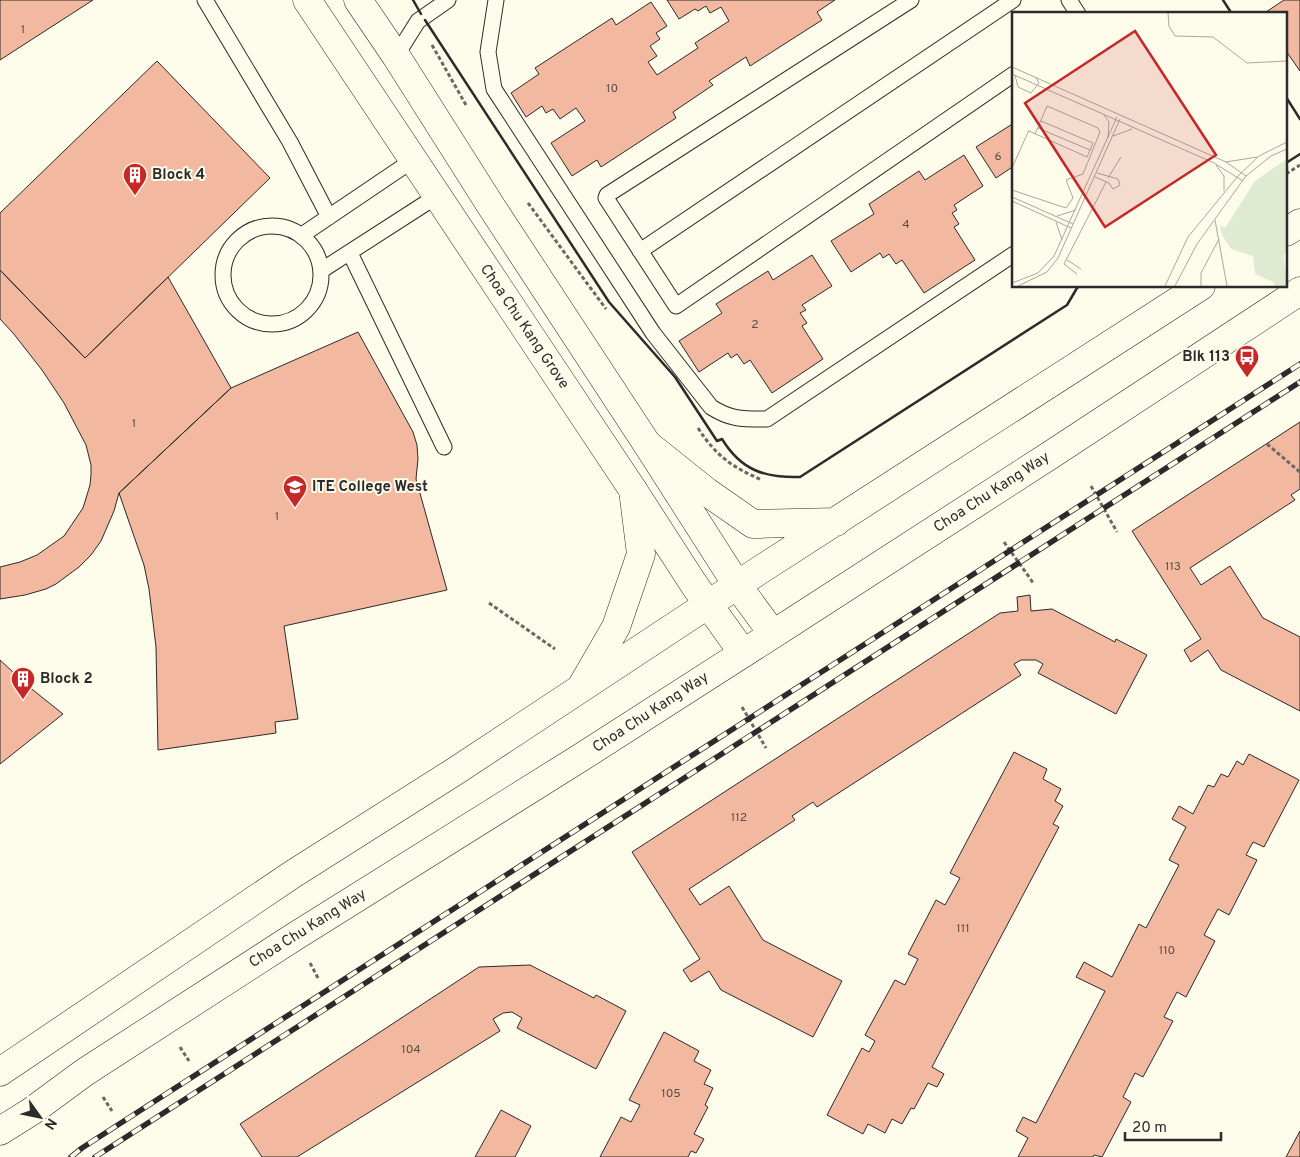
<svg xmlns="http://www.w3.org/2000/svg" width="1300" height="1157" font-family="Overpass,sans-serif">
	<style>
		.building { fill: #f2b8a0; stroke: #2b2b2b }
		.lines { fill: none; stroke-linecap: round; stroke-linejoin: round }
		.service-casing { stroke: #2b2b2b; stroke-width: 17 }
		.tertiary-casing { stroke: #2b2b2b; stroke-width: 29 }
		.secondary-casing { stroke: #2b2b2b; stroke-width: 29 }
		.path { stroke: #6a6964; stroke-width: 3; stroke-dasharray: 4 2.5; stroke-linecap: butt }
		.service { stroke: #fdfbea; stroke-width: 15 }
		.tertiary { stroke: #fdfbea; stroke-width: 28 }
		.secondary { stroke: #fdfbea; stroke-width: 28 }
		.rail-casing { stroke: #2b2b2b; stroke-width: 5.5 }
		.rail { stroke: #fdfbea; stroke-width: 4; stroke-dasharray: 11; stroke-linecap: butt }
		.wall { stroke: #2b2b2b; stroke-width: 2.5 }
		.labels { text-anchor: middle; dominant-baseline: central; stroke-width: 4; stroke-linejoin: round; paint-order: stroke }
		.number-label { font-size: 12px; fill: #5d4e48 }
		.poi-label { font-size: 15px; font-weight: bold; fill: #2b2b2b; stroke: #fdfbea; text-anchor: start }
		.street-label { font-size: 15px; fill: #2b2b2b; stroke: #fdfbea }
		.inset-road { fill: none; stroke: #a9a89e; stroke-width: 1 }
		.view { fill: #c62828; fill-opacity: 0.15; stroke: #c62828; stroke-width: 2.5 }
		.inset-edge { fill: none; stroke: #2b2b2b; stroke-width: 2.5 }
	</style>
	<rect width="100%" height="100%" fill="#fdfbea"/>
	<path class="building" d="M 0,0 L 93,0 L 0,60 Z
		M 667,0 L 835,0 L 817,12 L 822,20 L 750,66 L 746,57 L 709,81 L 713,85 L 673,112 L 676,118 L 601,167 L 597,160 L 572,176 L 551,143 L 585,121 L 576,108 L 560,119 L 553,109 L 546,113 L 542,106 L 526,117 L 511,93 L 539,74 L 535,68 L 612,18 L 616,25 L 651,2 L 667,26 L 656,33 L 660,39 L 650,46 L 657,56 L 648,62 L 657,75 L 698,48 L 695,43 L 729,21 L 721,7 L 710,13 L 706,6 L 698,11 L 695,9 L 679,19 Z
		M 1284,0 L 1300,0 L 1300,71 L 1286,51 L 1286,14 L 1263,14 Z
		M 157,61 L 270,178 L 85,358 L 0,270 L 0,213 Z
		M 1014,123 L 1014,166 L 996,178 L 976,147 Z
		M 964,155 L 983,186 L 954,205 L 957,210 L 952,213 L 959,224 L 954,227 L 975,260 L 924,293 L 902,260 L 896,264 L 889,254 L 883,258 L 880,253 L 851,272 L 831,241 L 874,214 L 869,204 L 919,171 L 925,180 Z
		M 812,255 L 832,286 L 802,305 L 806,310 L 800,313 L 807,323 L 802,326 L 823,359 L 772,393 L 750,360 L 744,364 L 737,354 L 731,358 L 728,353 L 699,372 L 679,341 L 722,313 L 716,304 L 768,271 L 773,280 Z
		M 0,270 L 85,358 L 168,277 L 231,388 L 119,493 L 114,511 L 101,541 L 91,555 L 79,567 L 56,584 L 46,589 L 25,595 L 0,599 L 0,567 L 20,562 L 37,555 L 64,536 L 83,508 L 90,485 L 91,475 L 91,465 L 86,445 L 64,403 L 42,370 L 13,333 L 0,319 Z
		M 358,332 L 413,432 L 417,445 L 418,459 L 416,479 L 447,590 L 284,626 L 298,719 L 275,722 L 276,733 L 158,750 L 156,647 L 149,589 L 144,565 L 119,493 L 231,388 Z
		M 1300,422 L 1300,489 L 1291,495 L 1295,500 L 1190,568 L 1201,585 L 1230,566 L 1263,618 L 1300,637 L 1300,711 L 1221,670 L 1208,650 L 1191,662 L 1184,650 L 1201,639 L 1132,531 Z
		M 1030,595 L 1031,611 L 1052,609 L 1115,642 L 1116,639 L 1147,655 L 1116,714 L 1038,673 L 1043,664 L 1036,660 L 1021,660 L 1014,664 L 1021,675 L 817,807 L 813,802 L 792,816 L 795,820 L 689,889 L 700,905 L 729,886 L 763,940 L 842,981 L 813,1037 L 721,990 L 709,971 L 691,982 L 683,970 L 700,959 L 632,852 L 1000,613 L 1018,611 L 1017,597 Z
		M 0,660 L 28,686 L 63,714 L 0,764 Z
		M 1014,752 L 1047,769 L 1043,779 L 1061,789 L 1055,801 L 1063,806 L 1053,824 L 1059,827 L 932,1067 L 944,1074 L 937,1087 L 928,1083 L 914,1109 L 911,1108 L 902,1124 L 892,1119 L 885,1133 L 868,1124 L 863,1134 L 827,1115 L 862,1048 L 869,1052 L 875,1041 L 865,1035 L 895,980 L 905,985 L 918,959 L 908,954 L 936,900 L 945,905 L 960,878 L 950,873 Z
		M 1249,754 L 1299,780 L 1264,847 L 1253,842 L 1246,855 L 1257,860 L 1229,915 L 1218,909 L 1204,935 L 1215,941 L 1186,997 L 1177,992 L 1164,1017 L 1173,1021 L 1143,1077 L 1135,1073 L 1123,1097 L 1131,1102 L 1102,1157 L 1094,1155 L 1093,1157 L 1018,1157 L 1028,1138 L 1016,1131 L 1023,1117 L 1036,1123 L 1105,991 L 1076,977 L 1084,962 L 1112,977 L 1139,924 L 1146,928 L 1179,865 L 1169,860 L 1186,827 L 1172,819 L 1179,806 L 1193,814 L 1208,785 L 1214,787 L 1221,774 L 1228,777 L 1237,761 L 1243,765 Z
		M 530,965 L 594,998 L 596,995 L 626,1011 L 596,1069 L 517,1028 L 522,1018 L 512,1012 L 503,1013 L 493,1019 L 500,1031 L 297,1157 L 262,1157 L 240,1124 L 479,967 Z
		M 664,1032 L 699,1051 L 694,1061 L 711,1070 L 704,1084 L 713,1088 L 705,1105 L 708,1107 L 694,1134 L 704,1139 L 696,1153 L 691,1151 L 688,1157 L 600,1157 L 621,1117 L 631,1122 L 640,1105 L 629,1100 Z
		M 501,1110 L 531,1126 L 515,1157 L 475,1157 Z
		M 1300,1131 L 1300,1157 L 1286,1157 Z"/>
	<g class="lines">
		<defs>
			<path id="service" d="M 205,0 L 290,142 L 329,217
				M 496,0 L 488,52 L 494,89 L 653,333 L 711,407 C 731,420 744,419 767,419 L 1014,254
				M 911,0 L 607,195 L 606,198 L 676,306 L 1014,74
				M 1069,0 L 1078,14
				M 396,56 L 418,21 L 448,0
				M223 275a49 49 0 1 1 98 0a49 49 0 1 1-98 0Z
				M 302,235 L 413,160
				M 640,251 L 1013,0
				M 350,253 L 444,447
				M 322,270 L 437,196"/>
			<path id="tertiary" d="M 307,0 L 633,490 L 693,583 L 743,653
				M 358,0 L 396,56 L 491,206 L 647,444 L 737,585 L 773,634"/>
			<path id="secondary" d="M 1286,232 L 1300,223
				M 647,444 L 707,492 L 753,524 L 836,522
				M 583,684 L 616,627 L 641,554 L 633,490
				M 0,1072 L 293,874 L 454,772 L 760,570 L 1201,286
				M 0,1131 L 32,1111 L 85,1072 L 294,937 L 580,758 L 792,622 L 1052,454 L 1300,291"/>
		</defs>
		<use href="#service" class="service-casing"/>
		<use href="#tertiary" class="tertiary-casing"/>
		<use href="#secondary" class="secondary-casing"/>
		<path class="path" d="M 432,45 L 466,105
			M 1286,174 L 1300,165
			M 528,203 L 606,309
			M 698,428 C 716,456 732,467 762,480
			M 1267,444 L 1300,472
			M 1091,486 L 1117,532
			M 1004,542 L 1034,584
			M 489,603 L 555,649
			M 742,707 L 766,748
			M 310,963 L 318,978
			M 180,1047 L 189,1061
			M 103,1097 L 112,1111"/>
		<use href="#service" class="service"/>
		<use href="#tertiary" class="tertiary"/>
		<use href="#secondary" class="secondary"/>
		<defs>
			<path id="rail" d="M 71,1157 L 82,1148 L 1300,364
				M 95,1157 L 1300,382"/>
		</defs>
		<use href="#rail" class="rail-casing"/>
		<use href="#rail" class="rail"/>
		<path class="wall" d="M 413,0 L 421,14
			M 1223,0 L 1232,14
			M 425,20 L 609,302 L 675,377 L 717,441 L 722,439 C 741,470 764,478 800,477 L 1067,305 L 1077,288 L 1079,286
			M 1286,97 L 1300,119
			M 1286,163 L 1300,154"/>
	</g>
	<defs>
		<symbol id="building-pin" viewBox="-11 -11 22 30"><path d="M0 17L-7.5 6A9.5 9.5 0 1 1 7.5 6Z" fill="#c62828" stroke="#fdfbea"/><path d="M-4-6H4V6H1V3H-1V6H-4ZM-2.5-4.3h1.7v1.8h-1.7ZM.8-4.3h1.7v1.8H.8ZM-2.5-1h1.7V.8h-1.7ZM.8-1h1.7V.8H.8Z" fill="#fff"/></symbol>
		<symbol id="bus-pin" viewBox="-11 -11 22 30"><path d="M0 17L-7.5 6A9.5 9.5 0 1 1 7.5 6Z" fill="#c62828" stroke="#fdfbea"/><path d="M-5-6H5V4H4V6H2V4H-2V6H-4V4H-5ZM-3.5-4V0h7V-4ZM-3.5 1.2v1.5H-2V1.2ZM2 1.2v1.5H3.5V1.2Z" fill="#fff"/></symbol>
		<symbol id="school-pin" viewBox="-11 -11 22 30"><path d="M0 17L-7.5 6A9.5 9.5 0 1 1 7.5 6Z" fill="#c62828" stroke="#fdfbea"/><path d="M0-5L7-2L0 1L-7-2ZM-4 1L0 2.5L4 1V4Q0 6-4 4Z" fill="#fff"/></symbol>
	</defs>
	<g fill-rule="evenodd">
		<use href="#building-pin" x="121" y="161" width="28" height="38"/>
		<use href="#bus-pin" x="1233" y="343" width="28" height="38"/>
		<use href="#school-pin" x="281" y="473" width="28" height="38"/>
		<use href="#building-pin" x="9" y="665" width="28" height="38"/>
	</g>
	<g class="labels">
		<g class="number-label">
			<text x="23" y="30">1</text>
			<text x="612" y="89">10</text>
			<text x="998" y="157">6</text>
			<text x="906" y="225">4</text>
			<text x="755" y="325">2</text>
			<text x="134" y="424">1</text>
			<text x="277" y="517">1</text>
			<text x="1173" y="567">113</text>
			<text x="739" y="818">112</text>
			<text x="963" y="929">111</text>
			<text x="1167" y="951">110</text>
			<text x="411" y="1050">104</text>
			<text x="671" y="1094">105</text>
		</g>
		<g class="poi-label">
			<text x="152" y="175">Block 4</text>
			<text x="1230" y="357" text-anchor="end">Blk 113</text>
			<text x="312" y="487">ITE College West</text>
			<text x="40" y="679">Block 2</text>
		</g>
		<g class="street-label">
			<text transform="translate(524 327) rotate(56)">Choa Chu Kang Grove</text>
			<text transform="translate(992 493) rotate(-33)">Choa Chu Kang Way</text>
			<text transform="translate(651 713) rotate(-33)">Choa Chu Kang Way</text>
			<text transform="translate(308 929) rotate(-32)">Choa Chu Kang Way</text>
		</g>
	</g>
	<g transform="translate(1012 12)">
		<rect width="275" height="275" fill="#fdfbea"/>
		<path d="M 275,147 L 275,241 L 272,243 L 275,274 L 263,274 L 261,270 L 243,262 L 241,244 L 219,237 L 210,223 L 208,213 L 213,216 L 243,169 Z" fill="#deebd1"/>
		<path class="inset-road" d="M 156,1 L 157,14 L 163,24 L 201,25 L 235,51 L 275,49M 0,55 L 214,150 L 234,164M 0,62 L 202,151 L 231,169M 3,63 L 6,75 L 19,81 L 27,71 L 24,66M 92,103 L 97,110 L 96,126M 26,116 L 78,138M 17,119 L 75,145 L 81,131 L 29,109M 101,124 L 120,117M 214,150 L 245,145M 204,153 L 212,164 L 212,179M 0,156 L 17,118M 83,165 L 97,171 L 101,177 L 108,173 L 106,167 L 85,161M 96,166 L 109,145M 0,178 L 54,196 L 61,186 L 54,168 L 71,162 L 88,120 L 86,116 L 35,94 L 23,122M 0,185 L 61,212M 0,189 L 59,216M 45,204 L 64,198M 203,208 L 215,274M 44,210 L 50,228M 55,248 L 69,257M 65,262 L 52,252 L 94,170M 0,271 L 26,261 L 42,244 L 105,105M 6,274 L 35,260 L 46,246 L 108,107M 153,274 L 176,225 L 226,164 L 247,144 L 275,130M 163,274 L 185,232 L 234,164 L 259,144 L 275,137M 189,274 L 189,261 L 207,227"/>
		<path class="view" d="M 123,19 L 204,143 L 93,215 L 13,91 Z"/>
		<rect width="275" height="275" class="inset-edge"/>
	</g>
	<g transform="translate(40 1117) rotate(123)" stroke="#fdfbea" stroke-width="4" paint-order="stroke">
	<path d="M0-4L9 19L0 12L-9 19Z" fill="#2b2b2b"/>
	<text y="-8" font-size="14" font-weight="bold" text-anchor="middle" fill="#2b2b2b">N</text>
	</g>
	<path d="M1125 1132v8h96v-8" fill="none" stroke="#2b2b2b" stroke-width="2.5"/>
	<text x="1132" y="1132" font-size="15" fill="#2b2b2b" stroke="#fdfbea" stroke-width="4" paint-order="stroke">20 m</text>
</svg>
